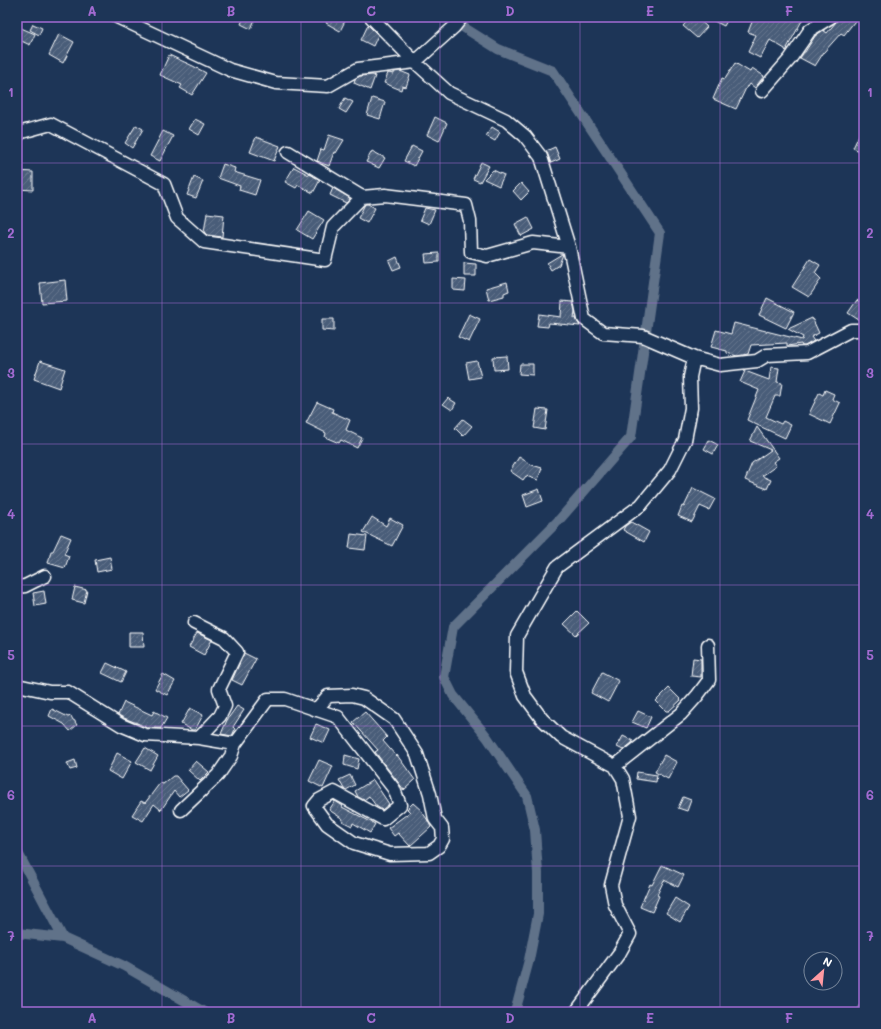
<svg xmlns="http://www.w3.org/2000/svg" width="881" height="1029" font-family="Mali,sans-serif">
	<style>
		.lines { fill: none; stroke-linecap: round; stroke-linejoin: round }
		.canal { stroke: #617289; stroke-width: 10 }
		.building { fill: url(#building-hatch); stroke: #fff }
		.minor-casing { stroke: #fff; stroke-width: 15 }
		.minor { stroke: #1d3557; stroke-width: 12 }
		.grid { fill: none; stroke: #a36bd2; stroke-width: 1; stroke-opacity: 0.55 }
		.neatline { fill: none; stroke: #a36bd2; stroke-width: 1.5 }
		.grid-label { font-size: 13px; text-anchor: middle; font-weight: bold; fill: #a36bd2 }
	</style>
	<defs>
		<pattern id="building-hatch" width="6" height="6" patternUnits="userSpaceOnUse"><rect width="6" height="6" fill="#4a5d79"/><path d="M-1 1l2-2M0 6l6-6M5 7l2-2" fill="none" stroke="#65758d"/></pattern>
	</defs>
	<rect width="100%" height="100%" fill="#1d3557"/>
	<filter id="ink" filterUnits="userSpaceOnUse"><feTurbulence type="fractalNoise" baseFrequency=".025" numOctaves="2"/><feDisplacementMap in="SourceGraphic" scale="8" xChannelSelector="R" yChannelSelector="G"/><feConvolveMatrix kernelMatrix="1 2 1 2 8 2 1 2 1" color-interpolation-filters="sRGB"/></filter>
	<g filter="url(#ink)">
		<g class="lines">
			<path class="canal" d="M 447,17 L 498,49 L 553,71 L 660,233 L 631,437 L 560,519 L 453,627 L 444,677 L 453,695 L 487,737 L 527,796 L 535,830 L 538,873 L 538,914 L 529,960 L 515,1012
				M 17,851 L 63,938
				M 17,933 L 63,938 L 124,966 L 204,1012
				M 861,1012 L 864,1007"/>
		</g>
		<path class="building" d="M 244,17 L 256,17 L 251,29 L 241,24 Z
			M 329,17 L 347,17 L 340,31 L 326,23 Z
			M 691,17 L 696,17 L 707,27 L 697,38 L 683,26 Z
			M 706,17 L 729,17 L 724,26 Z
			M 754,17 L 804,17 L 787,48 L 788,48 L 786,51 L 785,50 L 785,49 L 770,40 L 760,58 L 748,52 L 756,35 L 748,32 Z
			M 840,17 L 858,17 L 844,35 L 841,33 L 824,52 L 815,66 L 800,58 L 804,52 L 805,52 L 815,36 L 823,30 L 827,33 Z
			M 33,24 L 42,28 L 39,35 L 30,30 Z
			M 368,25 L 378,35 L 373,46 L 361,40 Z
			M 21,28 L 35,34 L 30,45 L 17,39 L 17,37 Z
			M 59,34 L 74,42 L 63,63 L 49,55 Z
			M 169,55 L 193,66 L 206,73 L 192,95 L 180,88 L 182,85 L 160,75 Z
			M 735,63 L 750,72 L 752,68 L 764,76 L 755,88 L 750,84 L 748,87 L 747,86 L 736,109 L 713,99 L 722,78 L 725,79 Z
			M 400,71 L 410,75 L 406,87 L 402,86 L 401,90 L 384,83 L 388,73 L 394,74 L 394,72 Z
			M 372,75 L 375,76 L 370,90 L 354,83 L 355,79 L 360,76 Z
			M 345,98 L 353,102 L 346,113 L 339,109 Z
			M 372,98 L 385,102 L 380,119 L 367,115 Z
			M 435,117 L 447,123 L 439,141 L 427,135 Z
			M 195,119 L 205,124 L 199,135 L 189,129 Z
			M 864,124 L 864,153 L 853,148 Z
			M 136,125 L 143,129 L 132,148 L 125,143 Z
			M 492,127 L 500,132 L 495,141 L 486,136 Z
			M 163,131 L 173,136 L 160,161 L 150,156 Z
			M 329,135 L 344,140 L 336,153 L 334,152 L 329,166 L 317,161 L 321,149 L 324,150 Z
			M 256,137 L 280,146 L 274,161 L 250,152 Z
			M 412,146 L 422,151 L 414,166 L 404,161 Z
			M 555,147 L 560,159 L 551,163 L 548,155 L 546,151 Z
			M 372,151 L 385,158 L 379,168 L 366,162 Z
			M 481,162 L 489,166 L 480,182 L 473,179 Z
			M 223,164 L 235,168 L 234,172 L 260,180 L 255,195 L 239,190 L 240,186 L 218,178 Z
			M 294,167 L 309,175 L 310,174 L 320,180 L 313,193 L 298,185 L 296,188 L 285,182 Z
			M 493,170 L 504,175 L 499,186 L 484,179 Z
			M 17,171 L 33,172 L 33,190 L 17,189 Z
			M 194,177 L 203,181 L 196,198 L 187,195 Z
			M 521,183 L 529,192 L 521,200 L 513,191 Z
			M 333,188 L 350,198 L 349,200 L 346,203 L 330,195 Z
			M 365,204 L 368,204 L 375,208 L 367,223 L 358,218 Z
			M 425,208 L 435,210 L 429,224 L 420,220 Z
			M 309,211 L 324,220 L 312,239 L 297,230 Z
			M 207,213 L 224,215 L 222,237 L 207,235 L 204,232 Z
			M 528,217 L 534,229 L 521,236 L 515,224 Z
			M 439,253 L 439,262 L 426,263 L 425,254 Z
			M 562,254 L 563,254 L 559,265 L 551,270 L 547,263 Z
			M 397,257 L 401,267 L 393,270 L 389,261 Z
			M 810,259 L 820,265 L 815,273 L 821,279 L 809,297 L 792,287 Z
			M 464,263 L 476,264 L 476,276 L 464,276 Z
			M 453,279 L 466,280 L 465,291 L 453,290 Z
			M 65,280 L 67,301 L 42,303 L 40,283 Z
			M 507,282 L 509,291 L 504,293 L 504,296 L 489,300 L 486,288 Z
			M 767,298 L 794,312 L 786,328 L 759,315 Z
			M 857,300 L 864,305 L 864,322 L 862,322 L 848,313 Z
			M 562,301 L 573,302 L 575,311 L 574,318 L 576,318 L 577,321 L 580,326 L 549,323 L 548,327 L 537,326 L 539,314 L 561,317 Z
			M 469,314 L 480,319 L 469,342 L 458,337 Z
			M 812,318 L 819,333 L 811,337 L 814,341 L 805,346 L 802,346 L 801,344 L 787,346 L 787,343 L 751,345 L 748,354 L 737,356 L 727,353 L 727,351 L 711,347 L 716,330 L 731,334 L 734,323 L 802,340 L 803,337 L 788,329 Z
			M 322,319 L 334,319 L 334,331 L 322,330 Z
			M 507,356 L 508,369 L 494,370 L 493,357 Z
			M 40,361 L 65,369 L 59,388 L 34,379 Z
			M 477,361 L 481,377 L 469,379 L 466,363 Z
			M 520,364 L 533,364 L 533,375 L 519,374 Z
			M 771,367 L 779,368 L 777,382 L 782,383 L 780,396 L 775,396 L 766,417 L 781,424 L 783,421 L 791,425 L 785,438 L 757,425 L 747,420 L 759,390 L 740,382 L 745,371 L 769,380 Z
			M 825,390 L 834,394 L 832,399 L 840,403 L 830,424 L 809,414 L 819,393 L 823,395 Z
			M 448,398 L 456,403 L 452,410 L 443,404 Z
			M 317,402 L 333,409 L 332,412 L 350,420 L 346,430 L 362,438 L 357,448 L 341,440 L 339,443 L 325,437 L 326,433 L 306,423 Z
			M 537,409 L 548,410 L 545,430 L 534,428 Z
			M 463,419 L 472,426 L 463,436 L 455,428 Z
			M 757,427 L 779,458 L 773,462 L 776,466 L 762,476 L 771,480 L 767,489 L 745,480 L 752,463 L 771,450 L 750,441 Z
			M 709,440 L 718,445 L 713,454 L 704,449 Z
			M 519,457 L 532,465 L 542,468 L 538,480 L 526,476 L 523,480 L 510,471 Z
			M 693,488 L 715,499 L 709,510 L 700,506 L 692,522 L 678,516 L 682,506 L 684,507 Z
			M 539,489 L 543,501 L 527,507 L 523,495 Z
			M 372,517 L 386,526 L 390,518 L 403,525 L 392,546 L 363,532 Z
			M 631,522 L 649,532 L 644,542 L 623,530 L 625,526 Z
			M 61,534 L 71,538 L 64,554 L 69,556 L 65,568 L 48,563 L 51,551 L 53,551 Z
			M 351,534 L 367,536 L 365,550 L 349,548 Z
			M 110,557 L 112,569 L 97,572 L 95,560 Z
			M 75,587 L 87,590 L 84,603 L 72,600 Z
			M 44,591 L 46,604 L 35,606 L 33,593 Z
			M 577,611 L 589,623 L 576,635 L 564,624 Z
			M 129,632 L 143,632 L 144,647 L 129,647 Z
			M 197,633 L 212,640 L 204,655 L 189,647 Z
			M 244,653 L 256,659 L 242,685 L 232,680 Z
			M 693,658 L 701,659 L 701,677 L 691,676 Z
			M 107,663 L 126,672 L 121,682 L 102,673 Z
			M 602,672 L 619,681 L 608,702 L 591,693 Z
			M 163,674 L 175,681 L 167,695 L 155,689 Z
			M 669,688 L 681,700 L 669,711 L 666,711 L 656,701 Z
			M 124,702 L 152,715 L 154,711 L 167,718 L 161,728 L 147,728 L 135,722 L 134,722 L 124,718 L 118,715 Z
			M 237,706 L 244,710 L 233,727 L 235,729 L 233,734 L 232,736 L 221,734 L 227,720 Z
			M 190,708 L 203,715 L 195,730 L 192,730 L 181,724 Z
			M 52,709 L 68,717 L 71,716 L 73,720 L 75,721 L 75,722 L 77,725 L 70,731 L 64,724 L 49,716 Z
			M 638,711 L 651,717 L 646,728 L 632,722 Z
			M 365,712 L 387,737 L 383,741 L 396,756 L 397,755 L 415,780 L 404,790 L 375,752 L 378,750 L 353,722 Z
			M 316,724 L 330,730 L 324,743 L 310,737 Z
			M 623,736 L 633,741 L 632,743 L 623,750 L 617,747 Z
			M 145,748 L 158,756 L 150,770 L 136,762 Z
			M 117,753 L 132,761 L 122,779 L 108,771 Z
			M 345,755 L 359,759 L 357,769 L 344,765 Z
			M 664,755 L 677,762 L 668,779 L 655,772 Z
			M 75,760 L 77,768 L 70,770 L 67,763 Z
			M 319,760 L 333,766 L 323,788 L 309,781 Z
			M 196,761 L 209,772 L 200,781 L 188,770 Z
			M 637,772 L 657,775 L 656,782 L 636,779 Z
			M 350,775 L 355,785 L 346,790 L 344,789 L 339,780 Z
			M 173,776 L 176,776 L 188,790 L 179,797 L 174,791 L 161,810 L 154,804 L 143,821 L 132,815 L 141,801 L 145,803 L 160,783 L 163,784 Z
			M 373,780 L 389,804 L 382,810 L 376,806 L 369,796 L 364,800 L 358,797 L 355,791 Z
			M 683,797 L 691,800 L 687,811 L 678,808 Z
			M 335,801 L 343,806 L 342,807 L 375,824 L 370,833 L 353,823 L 352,826 L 342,821 L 343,819 L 329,810 Z
			M 413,803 L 422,811 L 422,812 L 427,819 L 431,827 L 410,846 L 398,833 L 394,836 L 388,828 L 410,812 L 407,809 Z
			M 662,865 L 684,875 L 678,887 L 664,880 L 657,895 L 659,896 L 652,912 L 640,907 L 650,884 L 652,885 Z
			M 675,898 L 689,907 L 680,922 L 666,913 Z"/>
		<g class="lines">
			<defs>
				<path id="minor" d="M 117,17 L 230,70 L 276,83 L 328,86 L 358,69 L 415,62 L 454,27 L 462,17
					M 371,17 L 415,62 L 449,93 L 506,120 L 525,136 L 541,157 L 569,247
					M 762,91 L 790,59 L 810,30 L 831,17
					M 17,136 L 22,132 L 51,124 L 164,184 L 177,218 L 204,242 L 325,260 L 333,227 L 362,197 L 385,195 L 466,205 L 470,221 L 471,252 L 487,256 L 533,243 L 569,247 L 584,319 L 603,333 L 643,336 L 694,358 L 720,365 L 757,361 L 767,355 L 807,353 L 851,330 L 864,330
					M 288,152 L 362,197
					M 17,587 L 25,586 L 45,576
					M 194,623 L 224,638 L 237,652 L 219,689 L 225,706 L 220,716 L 199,738
					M 17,685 L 50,692 L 68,692 L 121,725 L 145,735 L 199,738 L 235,744 L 268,699 L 285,699 L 338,717 L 394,789 L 400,805 L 383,819 L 334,792 L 319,800 L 314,806 L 327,824 L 354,843 L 390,854 L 429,853 L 439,846 L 443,839 L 442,828 L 435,819 L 430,794 L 417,754 L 394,719 L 364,698 L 352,695 L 328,696 L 316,710
					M 615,766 L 681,714 L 697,696 L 709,680 L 708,645
					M 181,810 L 218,775 L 231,756 L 235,744
					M 576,1012 L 620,952 L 630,934 L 615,905 L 611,885 L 630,816 L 623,779 L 615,766 L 561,737 L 542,719 L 525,696 L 516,672 L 517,636 L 557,567 L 641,505 L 670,470 L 685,440 L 691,408 L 690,377 L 694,358"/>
			</defs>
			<use href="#minor" class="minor-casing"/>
			<use href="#minor" class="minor"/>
		</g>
	</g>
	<path class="grid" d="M 162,17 L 162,1012M 301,17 L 301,1012M 440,17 L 440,1012M 580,17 L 580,1012M 720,17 L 720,1012M 17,163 L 864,163M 17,303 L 864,303M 17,444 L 864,444M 17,585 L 864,585M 17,726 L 864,726M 17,866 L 864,866"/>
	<rect width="881" height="1029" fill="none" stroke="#1d3557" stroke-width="44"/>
	<g transform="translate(823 971) rotate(27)"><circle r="19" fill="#1d3557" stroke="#77869a"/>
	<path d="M0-3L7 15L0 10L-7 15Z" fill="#ff9aa2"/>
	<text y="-6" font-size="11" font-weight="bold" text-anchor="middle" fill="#ffffff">N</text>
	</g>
	<rect x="22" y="22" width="837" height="985" class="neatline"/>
	<g class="grid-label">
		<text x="92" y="16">A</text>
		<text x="231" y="16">B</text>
		<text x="371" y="16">C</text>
		<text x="510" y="16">D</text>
		<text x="650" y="16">E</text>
		<text x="789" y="16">F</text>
		<text x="11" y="97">1</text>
		<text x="870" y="97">1</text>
		<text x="11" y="238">2</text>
		<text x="870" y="238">2</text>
		<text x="11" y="378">3</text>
		<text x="870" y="378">3</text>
		<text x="11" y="519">4</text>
		<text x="870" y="519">4</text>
		<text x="11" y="660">5</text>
		<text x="870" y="660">5</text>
		<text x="11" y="800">6</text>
		<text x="870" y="800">6</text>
		<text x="11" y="941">7</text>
		<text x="870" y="941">7</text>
		<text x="92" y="1023">A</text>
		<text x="231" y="1023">B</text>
		<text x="371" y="1023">C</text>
		<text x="510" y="1023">D</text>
		<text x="650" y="1023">E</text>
		<text x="789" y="1023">F</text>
	</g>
</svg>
